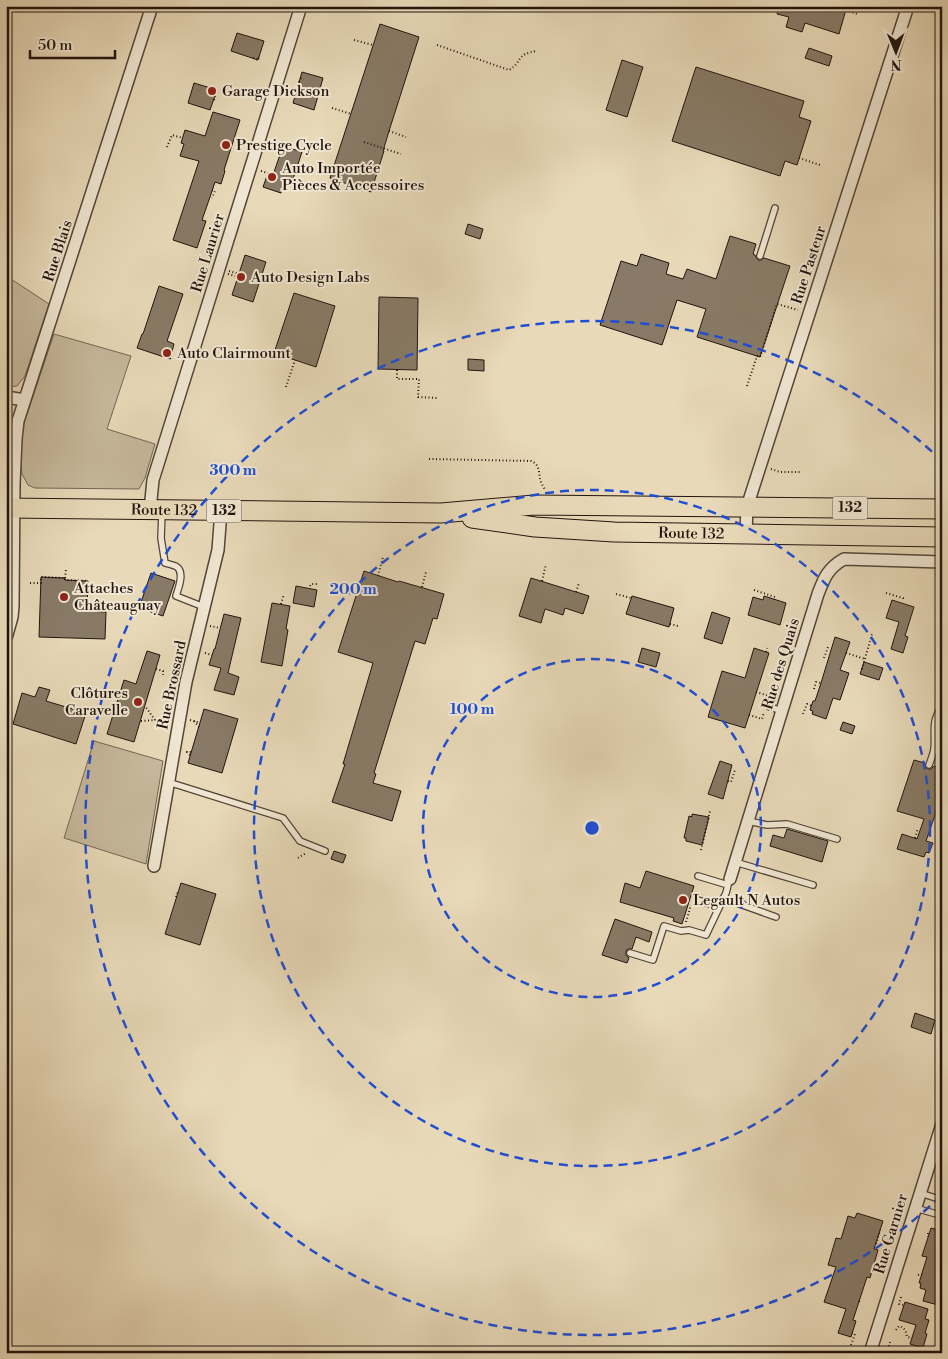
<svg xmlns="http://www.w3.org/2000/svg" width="948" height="1359" font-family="'Libre Bodoni',serif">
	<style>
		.green { fill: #c6b89b; stroke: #746654 }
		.building { fill: #887a66; stroke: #21140e }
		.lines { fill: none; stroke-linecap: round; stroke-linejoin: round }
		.service-casing { stroke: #534538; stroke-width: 8 }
		.minor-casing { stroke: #534538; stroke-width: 14 }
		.trunk-casing { stroke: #21140e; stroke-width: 21 }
		.path { stroke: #21140e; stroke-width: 2; stroke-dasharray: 1 2.5; stroke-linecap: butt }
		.service { stroke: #f0e6d1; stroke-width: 5.5 }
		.minor { stroke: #f0e6d1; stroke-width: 11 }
		.trunk { stroke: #e8d9b8; stroke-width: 19 }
		.ring { fill: none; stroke: #1d4ed8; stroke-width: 2.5; stroke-dasharray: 9 6 }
		.poi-dot { fill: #8f2418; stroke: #f0e6d1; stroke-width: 2 }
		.labels { text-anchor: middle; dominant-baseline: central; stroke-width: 4; stroke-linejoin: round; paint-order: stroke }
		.shield { fill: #f0e6d1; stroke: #5f5348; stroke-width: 1 }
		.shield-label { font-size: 14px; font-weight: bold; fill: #21140e }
		.poi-label { font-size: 15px; fill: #21140e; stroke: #f0e6d1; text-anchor: start }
		.street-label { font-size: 15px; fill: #21140e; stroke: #f0e6d1 }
		.centre { fill: #1d4ed8; stroke: #f0e6d1; stroke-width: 2.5 }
		.ring-label { font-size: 15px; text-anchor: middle; font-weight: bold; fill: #1d4ed8; stroke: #f0e6d1; stroke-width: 4; stroke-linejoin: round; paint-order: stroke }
	</style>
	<rect width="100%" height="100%" fill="#e8d9b8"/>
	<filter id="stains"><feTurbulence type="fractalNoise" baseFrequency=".004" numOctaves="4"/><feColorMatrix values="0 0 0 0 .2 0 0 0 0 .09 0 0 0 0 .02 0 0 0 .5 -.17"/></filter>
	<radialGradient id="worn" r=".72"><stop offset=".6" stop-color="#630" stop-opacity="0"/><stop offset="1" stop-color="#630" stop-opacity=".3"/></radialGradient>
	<path class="green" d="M 6,278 L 14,281 L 49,304 L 25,376 L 17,386 L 6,387 Z
		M 54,334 L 131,356 L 107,429 L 155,444 L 145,478 L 139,489 L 35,488 L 28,485 L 22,474 L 21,464 L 22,429 Z
		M 94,741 L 163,761 L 146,864 L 64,838 Z"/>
	<path class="building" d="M 779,6 L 847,6 L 839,34 L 805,23 L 802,32 L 786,27 L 789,17 L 777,14 Z
		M 380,24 L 419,37 L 389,131 L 383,151 L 384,151 L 371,192 L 330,178 Z
		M 237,33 L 264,41 L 258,60 L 231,51 Z
		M 809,48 L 832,56 L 829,66 L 805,58 Z
		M 622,60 L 643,67 L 627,117 L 606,110 Z
		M 696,67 L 804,101 L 799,117 L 811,121 L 797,165 L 785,161 L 780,176 L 672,141 Z
		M 302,72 L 323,78 L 314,110 L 293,103 Z
		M 194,83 L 217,90 L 210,110 L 188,103 Z
		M 213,112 L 240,120 L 224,170 L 225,171 L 221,184 L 215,182 L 210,197 L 202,220 L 206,221 L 197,248 L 173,240 L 199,161 L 180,156 L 184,144 L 181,143 L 185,130 L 205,136 Z
		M 283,146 L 302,152 L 292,182 L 285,180 L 281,193 L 263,187 L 268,173 L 273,175 Z
		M 468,224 L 483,229 L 480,239 L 465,234 Z
		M 730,236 L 756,244 L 753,254 L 755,255 L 756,257 L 758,260 L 761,260 L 764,258 L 790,266 L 760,357 L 697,337 L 706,309 L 677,300 L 662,345 L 600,325 L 621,261 L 637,266 L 641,254 L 669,263 L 666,274 L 683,279 L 687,269 L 716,279 Z
		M 245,255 L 266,262 L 253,302 L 232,295 Z
		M 159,286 L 183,294 L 167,341 L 174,344 L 170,359 L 137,348 L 142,334 L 143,334 Z
		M 294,293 L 335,306 L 316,367 L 274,353 Z
		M 379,297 L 418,298 L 417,370 L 378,369 Z
		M 468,359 L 484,360 L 484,371 L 468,370 Z
		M 364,571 L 398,582 L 399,581 L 444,594 L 437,619 L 433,618 L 425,644 L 415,641 L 374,773 L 376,774 L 373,783 L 401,791 L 392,821 L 332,802 L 345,764 L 343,764 L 373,663 L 338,652 Z
		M 151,573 L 175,581 L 163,616 L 139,608 Z
		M 41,577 L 65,578 L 65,580 L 88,581 L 87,611 L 106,612 L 105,639 L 39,637 Z
		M 531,578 L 589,596 L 583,614 L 565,608 L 563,615 L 545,609 L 541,623 L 519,616 Z
		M 296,586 L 317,590 L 314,607 L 293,603 Z
		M 632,596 L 674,608 L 669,627 L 626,614 Z
		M 764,596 L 786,603 L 780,625 L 748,615 L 753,597 L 763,600 Z
		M 892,600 L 914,607 L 905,636 L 908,637 L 903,653 L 891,649 L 899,622 L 886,618 Z
		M 272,603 L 290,606 L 286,629 L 288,630 L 282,666 L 261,662 Z
		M 712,612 L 730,618 L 722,644 L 704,638 Z
		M 224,614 L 241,618 L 228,673 L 239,677 L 234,695 L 214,690 L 221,668 L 209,665 L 214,649 L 215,649 Z
		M 835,637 L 850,642 L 840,670 L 849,673 L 840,700 L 833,698 L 826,719 L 812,714 L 813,711 L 810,710 L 813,701 L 815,701 L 821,683 Z
		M 642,648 L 660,653 L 656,667 L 638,662 Z
		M 754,648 L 769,653 L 745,728 L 708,717 L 722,671 L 745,678 Z
		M 147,651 L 160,655 L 134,742 L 107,734 L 124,680 L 136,684 Z
		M 864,662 L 883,668 L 879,680 L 860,674 Z
		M 39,687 L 50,690 L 46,701 L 86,713 L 76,744 L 13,724 L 22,693 L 35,697 Z
		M 204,709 L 238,719 L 222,773 L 188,763 Z
		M 843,722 L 855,726 L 852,734 L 840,730 Z
		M 914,760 L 925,763 L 925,767 L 928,769 L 931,769 L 934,766 L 942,769 L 942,795 L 926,841 L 933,843 L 929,853 L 926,852 L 924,857 L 897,849 L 902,834 L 917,839 L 924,819 L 897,811 Z
		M 720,761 L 732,765 L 723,799 L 708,794 Z
		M 692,814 L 709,817 L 702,845 L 686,841 L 686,838 L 684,838 L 689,816 L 692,817 Z
		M 787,829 L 828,841 L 822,862 L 770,846 L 773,835 L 784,838 Z
		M 334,851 L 346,855 L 343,863 L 331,859 Z
		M 646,871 L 694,886 L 682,924 L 673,921 L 674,918 L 620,902 L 625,883 L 640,888 Z
		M 181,883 L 216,894 L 200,945 L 165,934 Z
		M 615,919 L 652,932 L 649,942 L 636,937 L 632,949 L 628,949 L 626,951 L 626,955 L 629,958 L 627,963 L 602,955 Z
		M 915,1013 L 935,1020 L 931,1034 L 911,1027 Z
		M 857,1213 L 883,1221 L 874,1249 L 878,1250 L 870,1278 L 867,1277 L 853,1320 L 856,1321 L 851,1337 L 838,1333 L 846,1309 L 824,1302 L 836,1267 L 828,1265 L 836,1238 L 841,1239 L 848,1216 L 855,1218 Z
		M 931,1228 L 942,1231 L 942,1306 L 923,1301 L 926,1290 L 920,1288 L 921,1283 L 919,1283 L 927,1257 L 922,1256 Z
		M 905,1302 L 928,1309 L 925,1319 L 929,1320 L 925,1333 L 927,1334 L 923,1348 L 910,1344 L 916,1325 L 899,1320 Z"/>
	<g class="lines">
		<defs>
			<path id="service" d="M 760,256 L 775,208
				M 162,512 L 161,538 L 165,563 C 168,564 174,565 177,567 C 185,573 178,589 176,596 L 204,607
				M 770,707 L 782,711
				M 929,765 C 931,760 933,755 934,749 C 936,731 930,724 942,706
				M 168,782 L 283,818 L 300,841 L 325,851
				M 748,821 L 767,825 L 787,824 L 837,839
				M 735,862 L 813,885
				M 723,898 L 776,917
				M 698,900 L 719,907
				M 630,953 L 653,960 L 664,926 L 681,931 L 689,930 L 706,935 L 726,893 L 728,885 L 698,876
				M 920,1193 L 942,1200
				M 915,1208 L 940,1215"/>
			<path id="minor" d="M 6,397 L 25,400
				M 150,510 L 153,480 L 301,6
				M 746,534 L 747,507 L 908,6
				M 6,638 L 12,617 L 13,606 L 14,484 L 16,439 L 18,421 L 152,6
				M 154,866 L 186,682 L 218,550 L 221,511
				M 730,879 L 818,594 C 824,578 828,568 844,559 L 942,562
				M 870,1353 L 942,1124"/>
			<g id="trunk">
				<path id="s1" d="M 6,508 L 441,513 L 534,505 L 942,509"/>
				<path id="s2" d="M 472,518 L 535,527 L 614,532 L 942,537"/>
			</g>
		</defs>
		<use href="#service" class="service-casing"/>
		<use href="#minor" class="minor-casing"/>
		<use href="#trunk" class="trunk-casing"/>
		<path class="path" d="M 846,10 L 857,14
			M 354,40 L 373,45
			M 437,45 L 509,70 C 523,62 515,54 537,51
			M 253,58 L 258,60 L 259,56
			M 299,82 L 301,78
			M 214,100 L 216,93
			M 332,108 L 351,114
			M 389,131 L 406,137
			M 364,142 L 401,154
			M 167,147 L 172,135 L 183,138
			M 799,158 L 820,165
			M 261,171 L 271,174
			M 212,190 L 215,191 L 212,198
			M 229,271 L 239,274
			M 228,274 L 238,277
			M 170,359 L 172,352
			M 397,370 L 397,379 L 419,379 L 418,397 L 437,398
			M 747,386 L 757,356 L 760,357 L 777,304 L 798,310
			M 286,387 L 295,360
			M 429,459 L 531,461 C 541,465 538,474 541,482 C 542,485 544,487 545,490
			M 771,469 L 780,472 L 800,472
			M 378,576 L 383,557
			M 65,578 L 66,569
			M 542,581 L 546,564
			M 30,583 L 41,583 L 41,577 L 65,578 L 65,580 L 88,581
			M 310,586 L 311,584 L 319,584
			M 422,587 L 426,572
			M 754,590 L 775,597 L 775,600
			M 576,592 L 579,583
			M 886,593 L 903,598 L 903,601
			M 616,594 L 631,598
			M 281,604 L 284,594
			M 670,624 L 678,626
			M 210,626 L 220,628
			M 766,652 L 767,648
			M 205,653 L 212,655
			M 846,653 L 865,659
			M 824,658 L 828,647 L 830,648
			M 156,669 L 163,671 L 163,675
			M 862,669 L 872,634
			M 814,689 L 816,682 L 821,683
			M 756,692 L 769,696 L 768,700
			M 803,714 L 807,704 L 812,706
			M 749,715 L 762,719 L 764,712
			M 190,720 L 200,723
			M 141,721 L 155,720 L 145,706
			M 194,721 L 199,727
			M 190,755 L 187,752 L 191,752
			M 728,781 L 731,782 L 735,770
			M 915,838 L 918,828
			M 701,850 L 710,811
			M 298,858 L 306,853
			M 176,897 L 178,891
			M 686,922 L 691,905
			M 941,1182 L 942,1180
			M 928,1233 L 928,1237
			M 876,1244 L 880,1230
			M 918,1275 L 922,1274
			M 901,1297 L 899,1304 L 904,1305
			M 859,1302 L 859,1300
			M 896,1330 L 899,1326 C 905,1328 906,1331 907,1337 L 912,1338
			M 851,1345 L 855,1334 L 852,1333
			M 887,1353 L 890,1342"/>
		<use href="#service" class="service"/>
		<use href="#minor" class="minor"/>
		<use href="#trunk" class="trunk"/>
	</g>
	<g class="ring">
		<circle cx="592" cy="828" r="169"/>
		<circle cx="592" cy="828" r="338"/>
		<path d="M941 1196A507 507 0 1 1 941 460"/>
	</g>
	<g class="poi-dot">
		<circle cx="212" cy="91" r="5"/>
		<circle cx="226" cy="145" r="5"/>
		<circle cx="272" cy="177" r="5"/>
		<circle cx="241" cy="277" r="5"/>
		<circle cx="167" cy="353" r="5"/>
		<circle cx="64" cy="597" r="5"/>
		<circle cx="138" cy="702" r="5"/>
		<circle cx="683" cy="900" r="5"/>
	</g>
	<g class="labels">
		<g class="shield">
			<rect x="832.5" y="496.5" width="35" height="23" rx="4"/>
			<rect x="206.5" y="499.5" width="35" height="23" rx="4"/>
		</g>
		<g class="shield-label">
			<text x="850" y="508">132</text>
			<text x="224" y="511">132</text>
		</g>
		<g class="poi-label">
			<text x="222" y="91">Garage Dickson</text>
			<text x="236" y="145">Prestige Cycle</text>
			<text x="282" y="168">Auto Importée<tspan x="282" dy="17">Pièces &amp; Accessoires</tspan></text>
			<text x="251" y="277">Auto Design Labs</text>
			<text x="177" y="353">Auto Clairmount</text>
			<text x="74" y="588">Attaches<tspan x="74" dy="17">Châteauguay</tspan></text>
			<text x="128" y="693" text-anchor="end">Clôtures<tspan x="128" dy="17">Caravelle</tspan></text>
			<text x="693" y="900">Legault N Autos</text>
		</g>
		<g class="street-label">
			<text transform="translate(58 251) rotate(-72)">Rue Blais</text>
			<text transform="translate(208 253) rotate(-73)">Rue Laurier</text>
			<text transform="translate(809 265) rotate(-72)">Rue Pasteur</text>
			<text stroke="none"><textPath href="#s1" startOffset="158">Route 132</textPath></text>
			<text stroke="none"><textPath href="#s2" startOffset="220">Route 132</textPath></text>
			<text transform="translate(781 664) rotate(-73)">Rue des Quais</text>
			<text transform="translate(172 685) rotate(-78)">Rue Brossard</text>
			<text transform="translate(891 1234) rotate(-73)">Rue Garnier</text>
		</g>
	</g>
	<circle cx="592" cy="828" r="8" class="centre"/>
	<g class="ring-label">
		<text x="233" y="475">300 m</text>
		<text x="353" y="594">200 m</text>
		<text x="472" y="714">100 m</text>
	</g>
	<rect width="948" height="1359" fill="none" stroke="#e8d9b8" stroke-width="25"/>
	<rect x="8" y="8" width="933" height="1344" fill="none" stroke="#21140e" stroke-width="2.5"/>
	<rect x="12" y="12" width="923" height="1334" fill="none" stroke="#21140e"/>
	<g transform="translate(896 52) rotate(179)" stroke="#f0e6d1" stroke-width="4" paint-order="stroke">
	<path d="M0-4L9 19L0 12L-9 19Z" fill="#21140e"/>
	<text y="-8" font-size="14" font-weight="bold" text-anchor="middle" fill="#21140e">N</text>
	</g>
	<path d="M30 50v8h85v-8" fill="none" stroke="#21140e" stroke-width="2.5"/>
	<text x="38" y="50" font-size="15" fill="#21140e" stroke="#f0e6d1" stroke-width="4" paint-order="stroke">50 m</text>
	<rect width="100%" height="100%" filter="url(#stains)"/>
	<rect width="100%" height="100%" fill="url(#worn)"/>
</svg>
